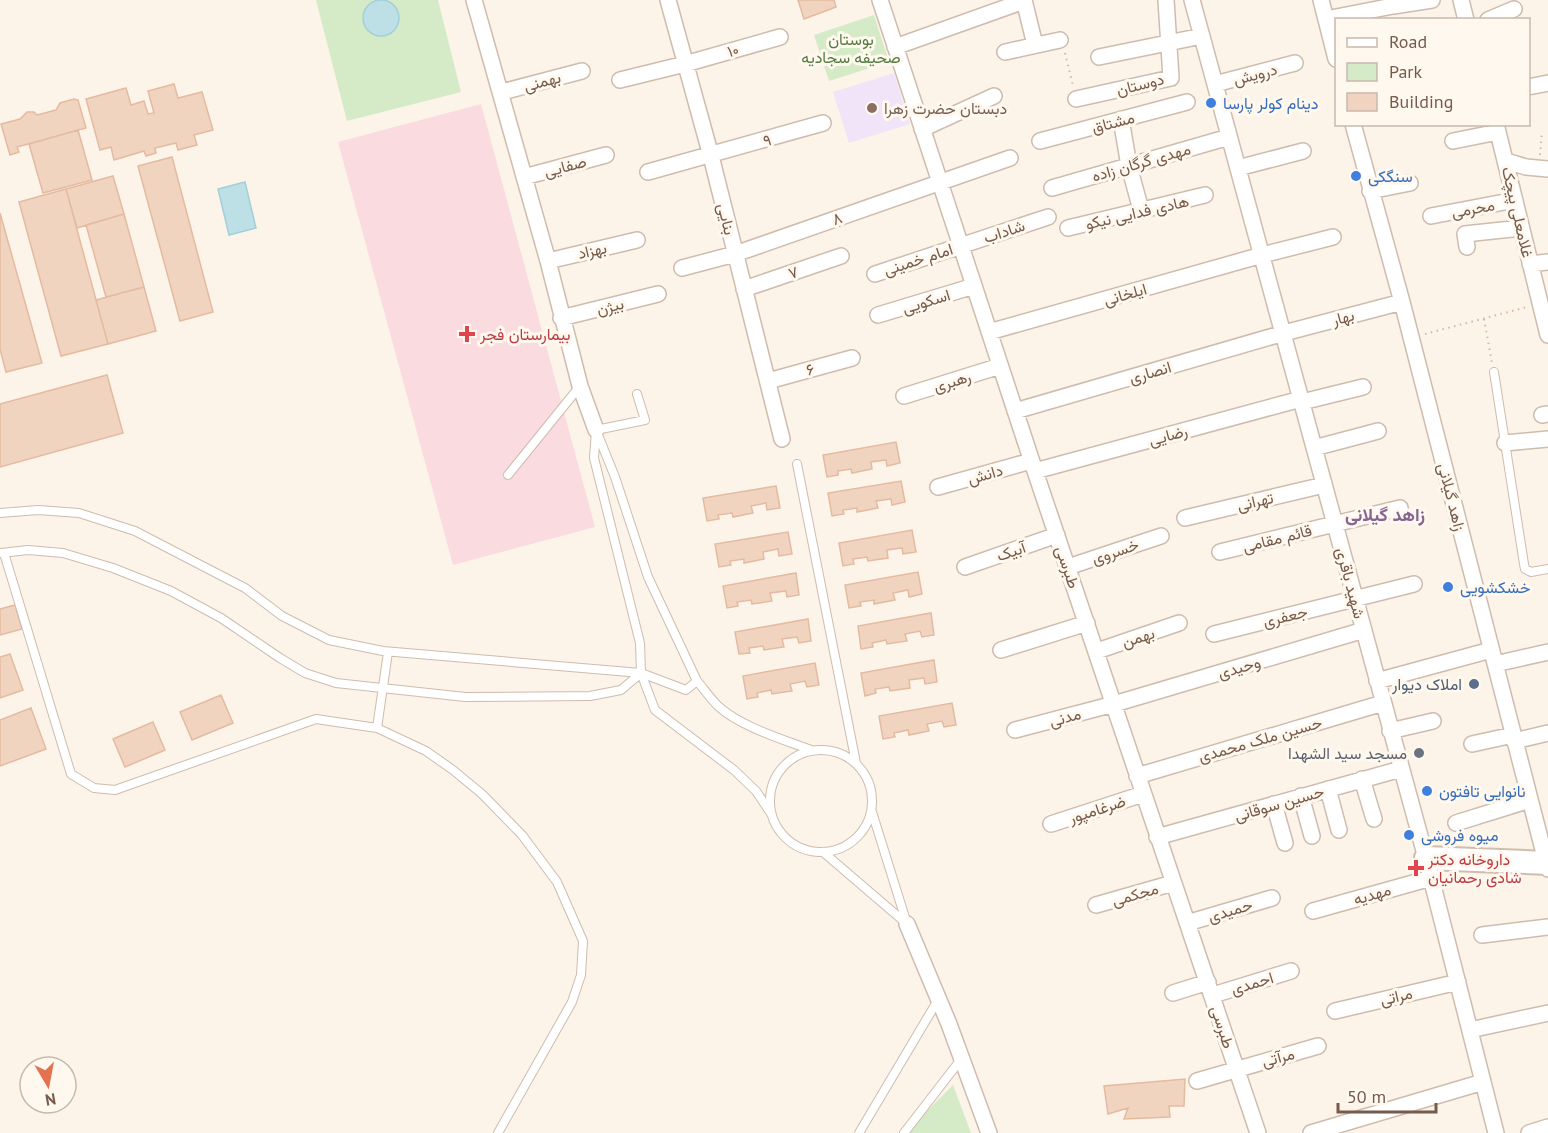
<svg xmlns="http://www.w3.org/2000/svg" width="1548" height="1133" font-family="'PT Sans',Vazirmatn,sans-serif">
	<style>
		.education { fill: #f1e4f9 }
		.medical { fill: #fadbdf }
		.green { fill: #d5eac6 }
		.water { fill: #bce0e6; stroke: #a2cfd8; stroke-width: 1.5 }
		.building { fill: #f1d4c0; stroke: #e4baa0; stroke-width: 1.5 }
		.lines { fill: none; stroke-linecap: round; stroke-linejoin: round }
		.lane-casing { stroke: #cebcae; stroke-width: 10 }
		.street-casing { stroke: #cebcae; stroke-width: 18 }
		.secondary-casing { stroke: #d1bdab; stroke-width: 26 }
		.path { stroke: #d7b7a2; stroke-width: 2; stroke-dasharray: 1.5 4.5; stroke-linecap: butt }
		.lane { stroke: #fff; stroke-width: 8 }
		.street { stroke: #fff; stroke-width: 15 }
		.secondary { stroke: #fff; stroke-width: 22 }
		.shop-dot { fill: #3f7fe0; stroke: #fff8ee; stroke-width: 2 }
		.education-dot { fill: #8d6e63; stroke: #fff8ee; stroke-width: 2 }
		.health-dot { fill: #e0444e; stroke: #fff8ee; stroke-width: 2 }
		.service-dot { fill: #5c6f8a; stroke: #fff8ee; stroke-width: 2 }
		.worship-dot { fill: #6b7280; stroke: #fff8ee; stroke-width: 2 }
		.labels { text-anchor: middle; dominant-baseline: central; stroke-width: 6; stroke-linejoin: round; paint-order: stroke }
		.park-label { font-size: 16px; fill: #547c43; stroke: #fff8ee }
		.street-label { font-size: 16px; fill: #765b4c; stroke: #fff8ee }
		.shop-label { font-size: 16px; fill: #366cbe; stroke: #fff8ee; text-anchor: start }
		.education-label { font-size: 16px; fill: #785e54; stroke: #fff8ee; text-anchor: start }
		.health-label { font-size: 16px; fill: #be3a42; stroke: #fff8ee; text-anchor: start }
		.service-label { font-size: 16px; fill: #4e5e75; stroke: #fff8ee; text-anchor: end }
		.worship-label { font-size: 16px; fill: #5b616d; stroke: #fff8ee; text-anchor: end }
		.neighbourhood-label { font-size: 18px; font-weight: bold; fill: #836492; stroke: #fff8ee }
	</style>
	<rect width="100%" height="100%" fill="#fcf4e8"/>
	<path class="education" d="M 894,73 L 910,124 L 849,143 L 833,92 Z"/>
	<path class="medical" d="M 481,104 L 595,527 L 453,565 L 338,142 Z"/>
	<path class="green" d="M 316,0 L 438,0 L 461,92 L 347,121 Z
		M 874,15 L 889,62 L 829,81 L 814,35 Z
		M 953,1085 L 971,1133 L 905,1133 Z"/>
	<path class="water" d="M363 18a18 18 0 1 1 36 0a18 18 0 1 1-36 0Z
		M 245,182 L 256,228 L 229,235 L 218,189 Z"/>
	<path class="building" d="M 798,0 L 834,0 L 836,7 L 804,19 Z
		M 174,84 L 178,98 L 202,92 L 213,130 L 194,135 L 197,145 L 178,150 L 176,143 L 155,148 L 156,153 L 146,156 L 144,151 L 114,160 L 111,147 L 100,150 L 86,99 L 126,88 L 131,105 L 144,101 L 148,114 L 154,113 L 148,91 Z
		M 74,99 L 78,100 L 86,128 L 17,147 L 19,152 L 10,155 L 1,124 L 20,119 L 27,112 L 34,112 L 37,115 L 56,110 L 60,103 Z
		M 78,130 L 92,180 L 43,193 L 29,144 Z
		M 172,157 L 213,312 L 180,321 L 138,166 Z
		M 113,176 L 124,214 L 77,228 L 66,189 Z
		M 66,189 L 108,344 L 61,356 L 19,202 Z
		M 0,213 L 42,363 L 6,372 L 0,349 Z
		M 124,214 L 144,287 L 106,297 L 86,225 Z
		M 144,287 L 156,331 L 108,344 L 96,300 Z
		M 107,375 L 123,433 L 0,467 L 0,404 Z
		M 896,442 L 900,463 L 887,466 L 886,460 L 871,462 L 872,469 L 852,473 L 851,469 L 838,471 L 838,475 L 827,477 L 823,455 Z
		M 901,481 L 905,502 L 892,505 L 891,499 L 876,501 L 878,508 L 857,512 L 857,508 L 843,510 L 844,514 L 832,516 L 828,493 Z
		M 776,486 L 780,508 L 767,510 L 766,503 L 751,506 L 753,513 L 733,517 L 732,513 L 718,515 L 719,519 L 707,521 L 703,498 Z
		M 912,530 L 916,552 L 903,554 L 902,548 L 887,550 L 888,558 L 868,561 L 867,557 L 853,559 L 854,564 L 843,566 L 839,543 Z
		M 788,532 L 792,554 L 779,556 L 778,549 L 763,552 L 764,559 L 744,563 L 744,559 L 730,561 L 731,565 L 719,567 L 715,544 Z
		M 918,572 L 922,594 L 909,597 L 908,590 L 893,593 L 895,600 L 874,604 L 874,600 L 860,602 L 861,606 L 849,608 L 845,585 Z
		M 796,573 L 799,595 L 787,597 L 786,591 L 770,593 L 772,601 L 752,604 L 751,600 L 737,602 L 738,606 L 727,608 L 723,586 Z
		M 15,605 L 22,629 L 0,635 L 0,609 Z
		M 931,613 L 934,635 L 922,637 L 920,631 L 905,634 L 907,641 L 887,644 L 886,640 L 872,643 L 873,647 L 861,649 L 858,626 Z
		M 808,619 L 811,641 L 799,643 L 797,637 L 782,639 L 784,647 L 764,650 L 763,646 L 749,648 L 750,653 L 739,654 L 735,632 Z
		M 10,654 L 23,690 L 0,698 L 0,657 Z
		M 934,660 L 937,682 L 925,684 L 924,678 L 909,680 L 910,688 L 890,691 L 889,687 L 875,689 L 876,693 L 865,696 L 861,673 Z
		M 815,663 L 819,685 L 807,687 L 805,681 L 790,684 L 792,691 L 772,694 L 771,690 L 757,693 L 758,697 L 747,699 L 743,676 Z
		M 221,695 L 233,723 L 192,740 L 180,712 Z
		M 952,703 L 956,725 L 944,727 L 942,721 L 927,724 L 929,731 L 909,735 L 908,730 L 894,733 L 895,737 L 883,739 L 879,716 Z
		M 31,708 L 46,749 L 0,766 L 0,720 Z
		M 153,722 L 165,750 L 125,767 L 113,739 Z
		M 1185,1079 L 1184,1106 L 1169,1106 L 1170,1117 L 1124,1119 L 1128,1108 L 1108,1114 L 1104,1086 Z"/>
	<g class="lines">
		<defs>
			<path id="lane" d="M 1494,372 L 1524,564 L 1525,569 L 1531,572 L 1548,569
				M 596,430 L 645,420 L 637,394
				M 797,464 L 856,763
				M 508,475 L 580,386
				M 0,513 L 38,510 L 79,513 L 135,531 L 245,588 L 282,616 L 329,640 L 383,651 L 641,673 L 686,690 L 697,681 C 704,689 710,698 718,706 C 741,727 782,739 811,750
				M 1,553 L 28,550 L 63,553 L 113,568 L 171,591 L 221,618 L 280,658 L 305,673 L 336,683 L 465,697 L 590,696 L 621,690 L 641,673 L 655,710 L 734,770 L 756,791 L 772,815
				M 4,553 L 71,774 L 94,788 L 115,790 L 316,719 L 377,728 L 426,751 L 453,770 L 482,794 L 522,835 L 557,882 L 583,941 L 581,975 L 572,1002 L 498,1133
				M 641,673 L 640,643 L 594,458 L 596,430 L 615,477 L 648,577 L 697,681
				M 377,728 L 388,652
				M770 801a51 51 0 1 1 102 0a51 51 0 1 1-102 0Z
				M 823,852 L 907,924 L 872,812
				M 859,1133 L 938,1000
				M 904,1133 L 962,1058"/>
			<path id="street" d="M 474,0 L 548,261 L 580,386 L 596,430
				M 668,0 L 711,156 L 782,439
				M 880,0 L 1035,471 L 1258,1133
				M 1024,0 L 1035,45
				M 1192,0 L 1426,858 L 1496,1133
				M 1321,0 L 1336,59
				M 1461,0 L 1466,20
				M 1326,19 L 1393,6 L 1432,0
				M 1488,20 L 1514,9
				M 895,47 L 1024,1
				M 1005,52 L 1060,40
				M 1099,57 L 1202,36
				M 620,80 L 685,64 L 780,37
				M 1215,84 L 1295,63
				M 1528,87 L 1548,83
				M 502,92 L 582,71
				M 1076,99 L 1171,78 L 1166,0
				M 1121,119 L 1129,166 L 1141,210
				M 1353,124 L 1402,302 L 1548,869
				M 1496,124 L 1548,335
				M 922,129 L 994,96
				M 1040,141 L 1187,102
				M 1453,141 L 1498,132
				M 1506,161 L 1526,167 L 1548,169
				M 1238,168 L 1303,151
				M 648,172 L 823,123
				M 524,177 L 606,155
				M 1052,188 L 1229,137
				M 1370,191 L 1410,183
				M 1431,216 L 1515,200
				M 1068,228 L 1205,195
				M 1467,247 L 1465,234 L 1521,228
				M 548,261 L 637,240
				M 1530,264 L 1548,262
				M 682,268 L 735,254 L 1010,158
				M 875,274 L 1048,217
				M 744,289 L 841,256
				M 878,315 L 974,286
				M 561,318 L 658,294
				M 989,332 L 1262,255 L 1333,237
				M 768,381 L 852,358
				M 904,396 L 1000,366
				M 1302,402 L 1363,387
				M 1015,411 L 1284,333 L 1402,302
				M 1542,415 L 1548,414
				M 1505,443 L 1548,439
				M 1314,448 L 1378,431
				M 1035,471 L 1301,399
				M 938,487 L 1031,461
				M 1185,518 L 1324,485
				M 1220,552 L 1400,508
				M 965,567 L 1057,535
				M 1068,567 L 1161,536
				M 1214,634 L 1414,584
				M 1001,650 L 1087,623
				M 1097,651 L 1179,623
				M 1495,664 L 1548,652
				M 1377,681 L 1491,650
				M 1015,730 L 1114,704 L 1364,630
				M 1390,731 L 1433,721
				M 1514,741 L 1548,733
				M 1472,744 L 1513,735
				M 1137,776 L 1383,703
				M 1362,779 L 1374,819
				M 1328,789 L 1339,830
				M 1301,796 L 1312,836
				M 1274,804 L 1285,843
				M 1456,823 L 1530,800
				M 1051,824 L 1143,794
				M 1157,837 L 1401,769
				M 1096,905 L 1173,883
				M 1313,911 L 1431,878
				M 1187,923 L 1272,898
				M 907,924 L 949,1024 L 989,1133
				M 1482,935 L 1548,927
				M 1173,993 L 1208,982
				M 1213,995 L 1291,971
				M 1335,1011 L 1458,982
				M 1470,1030 L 1548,1013
				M 1197,1081 L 1318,1046
				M 1311,1133 L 1483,1082
				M 1529,1133 L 1548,1127"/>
			<path id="secondary" d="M 1426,858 L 1548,863"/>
		</defs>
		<use href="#lane" class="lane-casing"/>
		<use href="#street" class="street-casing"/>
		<use href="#secondary" class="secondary-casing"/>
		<path class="path" d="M 1065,53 L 1073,86
			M 1540,155 L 1542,131
			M 1484,319 L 1492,363
			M 1425,334 L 1527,307"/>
		<use href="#lane" class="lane"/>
		<use href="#street" class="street"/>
		<use href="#secondary" class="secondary"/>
	</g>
	<g class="shop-dot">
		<circle cx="1211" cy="103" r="6"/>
		<circle cx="1356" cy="176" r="6"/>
		<circle cx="1448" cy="587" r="6"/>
		<circle cx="1427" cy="791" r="6"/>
		<circle cx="1409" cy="835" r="6"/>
	</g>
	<circle class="education-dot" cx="872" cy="108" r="6"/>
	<g class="health-dot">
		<path d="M464 325h6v6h6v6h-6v6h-6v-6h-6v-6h6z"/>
		<path d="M1413 859h6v6h6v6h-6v6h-6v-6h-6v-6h6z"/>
	</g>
	<circle class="service-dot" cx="1474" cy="684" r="6"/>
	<circle class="worship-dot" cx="1419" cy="753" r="6"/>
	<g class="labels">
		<g class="park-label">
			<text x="851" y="39">بوستان<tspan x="851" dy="18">صحیفه سجادیه</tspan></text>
		</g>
		<g class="street-label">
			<text transform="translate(733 50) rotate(-16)">۱۰</text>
			<text transform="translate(1255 74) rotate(-15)">درویش</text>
			<text transform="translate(542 81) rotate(-15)">بهمنی</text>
			<text transform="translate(1140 84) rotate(-14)">دوستان</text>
			<text transform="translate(1113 122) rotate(-15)">مشتاق</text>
			<text transform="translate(767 140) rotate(-16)">۹</text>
			<text transform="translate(1141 162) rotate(-16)">مهدی گرگان زاده</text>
			<text transform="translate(565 166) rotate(-15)">صفایی</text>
			<text transform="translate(1473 208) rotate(-10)">محرمی</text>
			<text transform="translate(1137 212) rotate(-13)">هادی فدایی نیکو</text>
			<text transform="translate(1518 212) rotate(77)">غلامعلی پیچک</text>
			<text transform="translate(837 218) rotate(-19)">۸</text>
			<text transform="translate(727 219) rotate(77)">بنایی</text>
			<text transform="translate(1004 231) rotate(-18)">شاداب</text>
			<text transform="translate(592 250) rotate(-13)">بهزاد</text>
			<text transform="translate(918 259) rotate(-18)">امام خمینی</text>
			<text transform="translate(793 272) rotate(-18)">۷</text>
			<text transform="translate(1125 294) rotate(-16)">ایلخانی</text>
			<text transform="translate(926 301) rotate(-17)">اسکویی</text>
			<text transform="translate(610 306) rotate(-15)">بیژن</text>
			<text transform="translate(1343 317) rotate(-15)">بهار</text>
			<text transform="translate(810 369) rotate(-16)">۶</text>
			<text transform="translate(1150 372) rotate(-16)">انصاری</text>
			<text transform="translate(952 381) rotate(-17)">رهبری</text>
			<text transform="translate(1168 435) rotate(-15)">رضایی</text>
			<text transform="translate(985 474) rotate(-16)">دانش</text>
			<text transform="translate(1452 497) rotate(76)">زاهد گیلانی</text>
			<text transform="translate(1255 501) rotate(-13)">تهرانی</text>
			<text transform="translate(1277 538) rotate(-14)">قائم مقامی</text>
			<text transform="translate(1011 551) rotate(-19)">آبیک</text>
			<text transform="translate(1115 551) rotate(-19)">خسروی</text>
			<text transform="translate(1068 567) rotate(71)">طبرسی</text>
			<text transform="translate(1351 583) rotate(75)">شهید باقری</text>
			<text transform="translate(1285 616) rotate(-14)">جعفری</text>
			<text transform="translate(1138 637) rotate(-18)">بهمن</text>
			<text transform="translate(1239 667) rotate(-16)">وحیدی</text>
			<text transform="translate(1065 717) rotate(-15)">مدنی</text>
			<text transform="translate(1260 739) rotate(-16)">حسین ملک محمدی</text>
			<text transform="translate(1279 803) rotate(-16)">حسین سوقانی</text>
			<text transform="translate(1097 809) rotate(-18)">ضرغامپور</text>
			<text transform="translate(1135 894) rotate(-16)">محکمی</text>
			<text transform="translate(1372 894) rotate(-16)">مهدیه</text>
			<text transform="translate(1230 910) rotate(-17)">حمیدی</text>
			<text transform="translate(1252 983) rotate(-17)">احمدی</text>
			<text transform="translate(1396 996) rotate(-13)">مراتی</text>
			<text transform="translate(1223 1027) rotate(72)">طبرسی</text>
			<text transform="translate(1278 1057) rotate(-15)">مرآتی</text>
		</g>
		<g class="shop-label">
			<text x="1223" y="103">دینام کولر پارسا</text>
			<text x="1368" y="176">سنگکی</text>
			<text x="1460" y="587">خشکشویی</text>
			<text x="1439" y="791">نانوایی تافتون</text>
			<text x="1421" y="835">میوه فروشی</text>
		</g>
		<g class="education-label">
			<text x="884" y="108">دبستان حضرت زهرا</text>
		</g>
		<g class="health-label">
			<text x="480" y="334">بیمارستان فجر</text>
			<text x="1428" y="859">داروخانه دکتر<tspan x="1428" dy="18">شادی رحمانیان</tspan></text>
		</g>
		<g class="service-label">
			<text x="1462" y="684">املاک دیوار</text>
		</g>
		<g class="worship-label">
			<text x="1407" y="753">مسجد سید الشهدا</text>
		</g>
		<g class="neighbourhood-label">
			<text x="1385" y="514">زاهد گیلانی</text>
		</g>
	</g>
	<rect x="1335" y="18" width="195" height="108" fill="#fff8ee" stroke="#c8b9ad" stroke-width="1.5"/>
	<rect x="1347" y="38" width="30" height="9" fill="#ffffff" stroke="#c8b9ad" stroke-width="1.5"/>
	<text x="1389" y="48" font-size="18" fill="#765b4c">Road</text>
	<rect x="1347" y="63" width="30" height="18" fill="#d5eac6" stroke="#c8b9ad" stroke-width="1.5"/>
	<text x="1389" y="78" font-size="18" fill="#765b4c">Park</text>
	<rect x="1347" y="93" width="30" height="18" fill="#f1d4c0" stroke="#c8b9ad" stroke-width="1.5"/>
	<text x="1389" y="108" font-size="18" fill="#765b4c">Building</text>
	<g transform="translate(48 1085) rotate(170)"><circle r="28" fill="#fff8ee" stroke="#c8b9ad" stroke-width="1.5"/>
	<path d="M0-4.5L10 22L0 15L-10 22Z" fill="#e4714f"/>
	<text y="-9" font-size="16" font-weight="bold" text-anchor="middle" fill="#765b4c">N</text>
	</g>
	<path d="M1338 1103v9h98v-9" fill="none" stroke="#765b4c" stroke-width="3"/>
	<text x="1347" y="1103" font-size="18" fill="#765b4c" stroke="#fff8ee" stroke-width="4.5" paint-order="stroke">50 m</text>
</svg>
